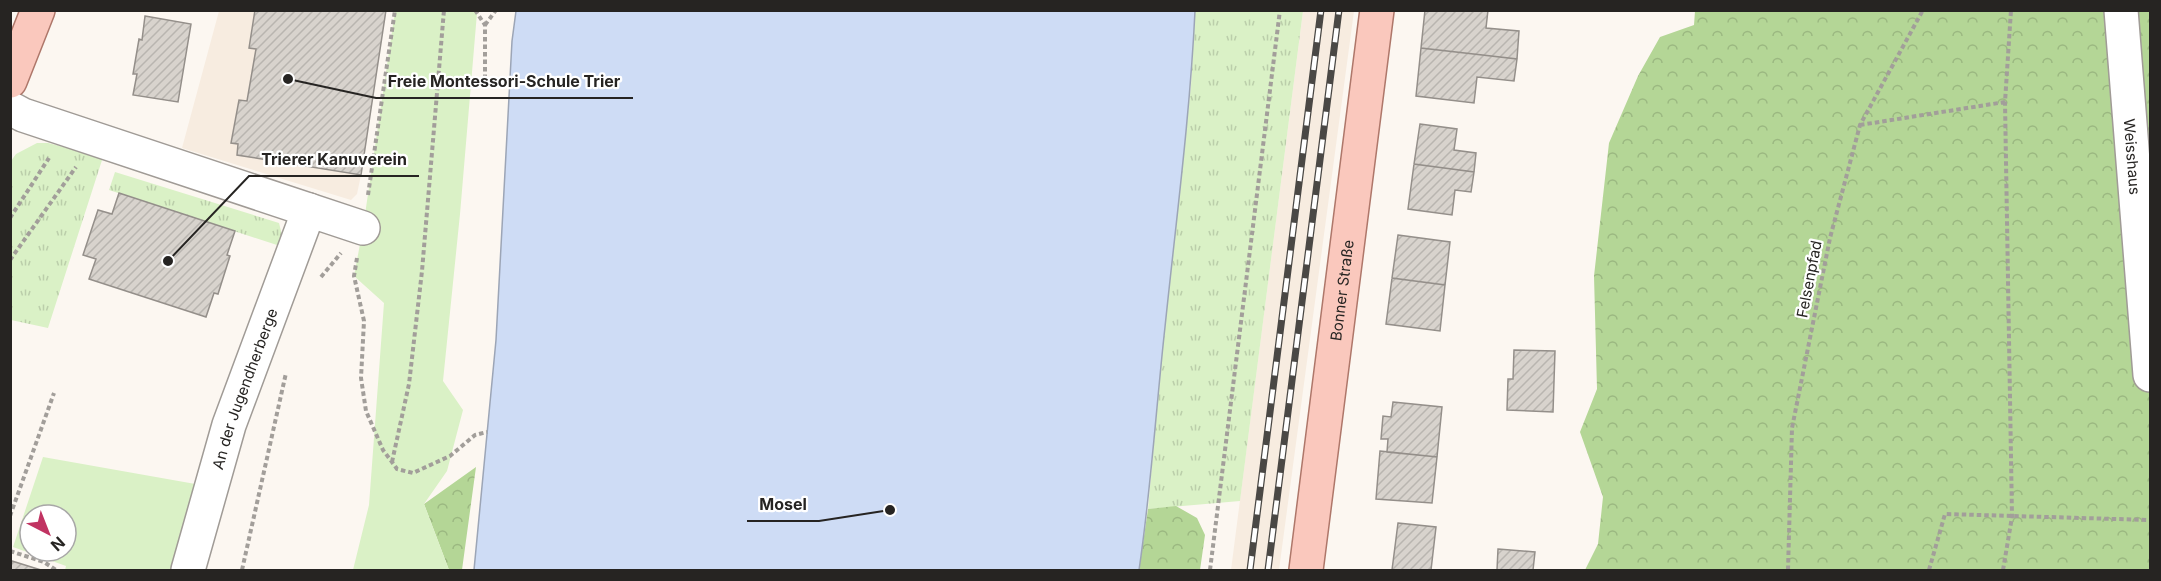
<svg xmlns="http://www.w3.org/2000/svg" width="2161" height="581" font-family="Inter,sans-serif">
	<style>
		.built { fill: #f7ece0 }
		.grass { fill: url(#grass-tufts) }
		.forest { fill: url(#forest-crowns) }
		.park { fill: #daf1c6; fill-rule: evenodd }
		.water { fill: #cedcf5; stroke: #9ca5b6; stroke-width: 1.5 }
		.building { fill: url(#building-hatch); stroke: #948f8a; stroke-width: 1.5 }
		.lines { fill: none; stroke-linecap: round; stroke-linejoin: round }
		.minor-casing { stroke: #a09b96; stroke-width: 36 }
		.major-casing { stroke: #ae776a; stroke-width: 36 }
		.path { stroke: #a29e9a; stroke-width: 4; stroke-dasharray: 4.5 3; stroke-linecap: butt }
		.minor { stroke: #fff; stroke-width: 33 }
		.major { stroke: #fac8bd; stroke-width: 33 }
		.rail-casing { stroke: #4a4845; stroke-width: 7 }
		.rail { stroke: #fff; stroke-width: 4.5; stroke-dasharray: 14; stroke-linecap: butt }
		.labels { text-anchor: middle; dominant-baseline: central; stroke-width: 4.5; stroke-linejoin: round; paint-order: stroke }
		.street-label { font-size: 15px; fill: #262422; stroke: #fff }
		.leader { fill: none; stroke: #262422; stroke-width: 2 }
		.callout-dot { fill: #262422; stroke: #fff; stroke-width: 2 }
		.callout-label { font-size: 16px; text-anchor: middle; font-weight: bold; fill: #262422; stroke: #fff; stroke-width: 4.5; stroke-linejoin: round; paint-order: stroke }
	</style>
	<defs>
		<pattern id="grass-tufts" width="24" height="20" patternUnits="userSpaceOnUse" patternTransform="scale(1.5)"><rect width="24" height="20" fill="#daf1c6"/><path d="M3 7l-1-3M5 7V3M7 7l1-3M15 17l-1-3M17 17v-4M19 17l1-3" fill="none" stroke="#bbceaa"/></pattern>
		<pattern id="forest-crowns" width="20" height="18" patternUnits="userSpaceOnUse" patternTransform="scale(1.5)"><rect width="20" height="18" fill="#b4d696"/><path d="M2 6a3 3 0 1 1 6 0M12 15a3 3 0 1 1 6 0" fill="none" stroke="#9bb881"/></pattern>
		<pattern id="building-hatch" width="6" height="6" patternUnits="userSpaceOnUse" patternTransform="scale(1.5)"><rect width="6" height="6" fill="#d8d3cd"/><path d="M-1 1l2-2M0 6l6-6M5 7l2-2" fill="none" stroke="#b9b5b0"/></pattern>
	</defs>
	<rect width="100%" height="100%" fill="#fcf7f1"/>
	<path class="built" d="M 219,11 L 386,11 L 361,175 L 357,194 L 351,200 L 182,148 Z
		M 1303,11 L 1354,11 L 1279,570 L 1231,570 Z"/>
	<path class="grass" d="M 1195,11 L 1303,11 L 1240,501 L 1148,509 L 1164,330 L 1191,85 Z
		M 37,143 L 48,143 L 103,157 L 48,328 L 11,320 L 11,161 L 16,154 Z
		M 115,172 L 279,223 L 282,235 L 280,246 L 109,190 Z"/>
	<path class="forest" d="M 1695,11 L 2150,11 L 2150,570 L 1585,570 L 1598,544 L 1603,497 L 1580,432 L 1597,389 L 1594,276 L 1609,143 L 1638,76 L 1660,37 L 1694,25 Z
		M 476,467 L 462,570 L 449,570 L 424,504 Z
		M 1176,506 L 1197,518 L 1205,535 L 1200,570 L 1139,570 L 1148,509 Z"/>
	<path class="park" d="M 395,11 L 475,11 L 477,13 L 460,214 L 443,381 L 463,410 L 447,471 L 424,504 L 449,570 L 353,570 L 369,505 L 384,303 L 354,276 L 363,228 Z
		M 43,457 L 201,485 L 177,570 L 65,570 L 66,566 L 13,547 ZM 30,515 L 66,515 L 66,551 L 30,551 Z"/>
	<path class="water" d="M 516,11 L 1195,11 C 1190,116 1176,221 1165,327 C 1156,408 1151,490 1139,570 L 474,570 L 496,340 L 512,41 Z"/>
	<path class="building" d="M 255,10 L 386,10 L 361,175 L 237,155 L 238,144 L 231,143 L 239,100 L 247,101 L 256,49 L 249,48 Z
		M 1425,10 L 1488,10 L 1486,28 L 1519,31 L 1517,59 L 1421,48 Z
		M 145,16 L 191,24 L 178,102 L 133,95 L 137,74 L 133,74 L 139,39 L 142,40 Z
		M 1421,48 L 1517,59 L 1514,81 L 1477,77 L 1474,103 L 1416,96 Z
		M 1420,124 L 1457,129 L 1454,150 L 1476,153 L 1474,172 L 1414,164 Z
		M 1414,164 L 1474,172 L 1471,192 L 1455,190 L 1452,215 L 1408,209 Z
		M 119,193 L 235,231 L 227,255 L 230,256 L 218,294 L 214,293 L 206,317 L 89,279 L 96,259 L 83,255 L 98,210 L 112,214 Z
		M 1398,235 L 1450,242 L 1445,285 L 1392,278 Z
		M 1392,278 L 1445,285 L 1440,331 L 1386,324 Z
		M 1514,350 L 1555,351 L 1553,412 L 1507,410 L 1508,379 L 1513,379 Z
		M 1393,402 L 1442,407 L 1437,457 L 1387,452 L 1388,439 L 1381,439 L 1383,416 L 1391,417 Z
		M 1380,451 L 1437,457 L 1432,503 L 1376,499 Z
		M 1398,523 L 1436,527 L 1431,570 L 1392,570 Z
		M 1498,549 L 1535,552 L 1533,570 L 1497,570 Z
		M 12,561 L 41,570 L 10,570 Z"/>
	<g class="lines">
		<defs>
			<g id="minor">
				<path id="s1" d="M 2121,10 L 2150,375"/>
				<path d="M 10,108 L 23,115 L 363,228"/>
				<path id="s2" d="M 188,570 L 229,425 L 309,210"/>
			</g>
			<g id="major">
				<path d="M 10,81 L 38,10"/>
				<path id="s3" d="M 1306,570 L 1377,10"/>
			</g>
		</defs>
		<use href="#minor" class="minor-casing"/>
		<use href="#major" class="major-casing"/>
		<path class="path" d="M 475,10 L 485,25 L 485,89
			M 485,25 L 496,10
			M 1860,125 L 2005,102
			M 368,195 L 395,10
			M 10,218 L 49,158
			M 357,258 L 354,276 L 364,321 L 361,378 L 366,411 L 383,450 L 392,462 L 397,469 L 413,473 L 450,456 L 475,435 L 487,432
			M 10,260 L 76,167
			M 321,277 L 341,253
			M 392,462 L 409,384 L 422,271 L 444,10
			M 10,516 L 54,393
			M 10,551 L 44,562 L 56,570
			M 242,570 L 286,373
			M 1210,570 L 1280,10
			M 1788,570 L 1792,428 L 1830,238 L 1860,125 L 1923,10
			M 1929,570 L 1945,514 L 2150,520
			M 2003,570 L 2012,517 L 2005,102 L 2011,10"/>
		<use href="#minor" class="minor"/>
		<use href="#major" class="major"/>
		<defs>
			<path id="rail" d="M 1250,570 L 1321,10
				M 1268,570 L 1339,10"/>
		</defs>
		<use href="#rail" class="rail-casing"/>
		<use href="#rail" class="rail"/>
	</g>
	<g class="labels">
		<g class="street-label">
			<text stroke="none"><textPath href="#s1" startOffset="147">Weisshaus</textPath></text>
			<text transform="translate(1809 279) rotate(-79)">Felsenpfad</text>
			<text stroke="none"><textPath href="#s3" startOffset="282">Bonner Straße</textPath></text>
			<text stroke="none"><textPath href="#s2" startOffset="190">An der Jugendherberge</textPath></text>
		</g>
	</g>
	<path class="leader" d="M288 79L376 98H633M168 261L249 176H419M890 510L819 521H747"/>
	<g class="callout-dot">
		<circle cx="288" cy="79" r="6"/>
		<circle cx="168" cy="261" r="6"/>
		<circle cx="890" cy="510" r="6"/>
	</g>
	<g class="callout-label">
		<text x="504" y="87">Freie Montessori-Schule Trier</text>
		<text x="334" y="165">Trierer Kanuverein</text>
		<text x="783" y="510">Mosel</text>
	</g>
	<rect width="2161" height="581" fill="none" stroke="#262422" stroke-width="24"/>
	<g transform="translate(48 533) rotate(138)"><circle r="28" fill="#ffffff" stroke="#a8a7a7" stroke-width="1.5"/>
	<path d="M0-4.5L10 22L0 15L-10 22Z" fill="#c13362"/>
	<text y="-9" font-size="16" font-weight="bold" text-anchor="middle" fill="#262422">N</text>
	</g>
</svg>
